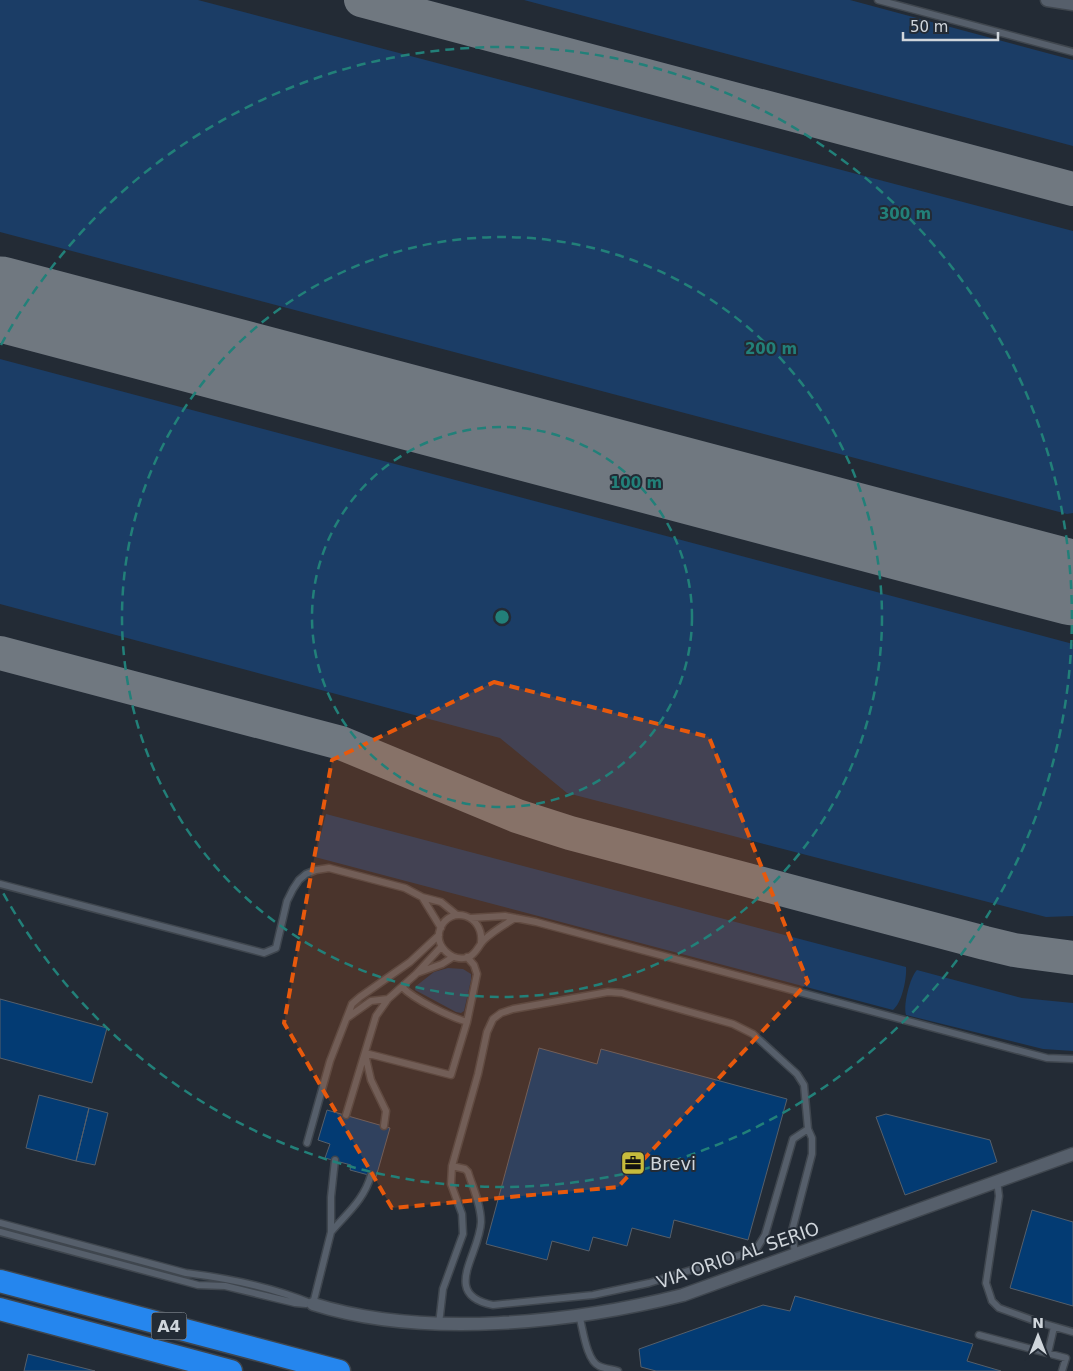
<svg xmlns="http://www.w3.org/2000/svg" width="1073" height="1371" font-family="'DejaVu Sans',sans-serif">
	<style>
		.green { fill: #1b3d66 }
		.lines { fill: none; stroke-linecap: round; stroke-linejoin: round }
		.taxiway { stroke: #707880; stroke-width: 34 }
		.runway { stroke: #707880; stroke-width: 85 }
		.building { fill: #033b73; stroke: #565f6a }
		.service-casing { stroke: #3f464e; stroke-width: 9 }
		.minor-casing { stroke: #3f464e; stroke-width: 15 }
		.motorway-casing { stroke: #3f464e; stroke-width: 25 }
		.service { stroke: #565f6b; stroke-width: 6 }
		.minor { stroke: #565f6b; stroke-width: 12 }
		.motorway { stroke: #2586ee; stroke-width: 22 }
		.marked { fill: #e8590c; fill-opacity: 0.2; stroke: #e8590c; stroke-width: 4; stroke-dasharray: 10 6; stroke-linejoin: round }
		.ring { fill: none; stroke: #228079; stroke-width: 2.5; stroke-dasharray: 9 6 }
		.labels { text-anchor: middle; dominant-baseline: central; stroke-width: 4; stroke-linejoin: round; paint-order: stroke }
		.shield { fill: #232b35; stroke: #9ca3aa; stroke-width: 1 }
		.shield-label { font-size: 16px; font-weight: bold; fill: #d0d6dc }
		.poi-label { font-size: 18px; fill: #d0d6dc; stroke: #232b35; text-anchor: start }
		.street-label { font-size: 18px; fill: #d0d6dc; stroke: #232b35 }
		.centre { fill: #228079; stroke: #232b35; stroke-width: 2.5 }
		.ring-label { font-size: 15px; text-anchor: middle; font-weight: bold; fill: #228079; stroke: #232b35; stroke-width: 4; stroke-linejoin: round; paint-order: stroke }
	</style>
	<rect width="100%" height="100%" fill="#232b35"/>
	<path class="green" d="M 0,0 L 198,0 L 1073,231 L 1073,513 L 1067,514 L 0,232 Z
		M 524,0 L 850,0 L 1073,60 L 1073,146 Z
		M 0,359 L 1073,644 L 1073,916 L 1046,917 L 567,793 L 500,738 L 0,604 Z
		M 326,814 L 906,967 C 907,978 902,1003 893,1010 L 315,857 Z
		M 448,968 L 463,969 L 471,974 L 471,980 L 464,1011 L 461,1013 L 456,1012 L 415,990 L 416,986 L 434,972 Z
		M 917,970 L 1022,998 L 1073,1003 L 1073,1051 L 1043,1049 L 906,1015 C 903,1005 910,977 917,970 Z"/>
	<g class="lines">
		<path class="taxiway" d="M 361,0 L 1073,189
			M 944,549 L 1053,559 L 1073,558
			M 0,653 L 341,743 L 517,816 L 570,833 L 985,943 L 1014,950 L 1073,958"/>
		<path class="runway" d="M 0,299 L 1073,583"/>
	</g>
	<path class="building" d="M 0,999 L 107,1028 L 92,1083 L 0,1058 Z
		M 539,1048 L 597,1064 L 601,1049 L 787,1099 L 748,1240 L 674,1220 L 670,1238 L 632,1228 L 627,1246 L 593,1237 L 589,1251 L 552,1241 L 547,1260 L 486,1244 Z
		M 39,1095 L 89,1108 L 76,1161 L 26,1148 Z
		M 89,1108 L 108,1113 L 95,1165 L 76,1161 Z
		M 327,1110 L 390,1128 L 376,1177 L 350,1170 L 351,1165 L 325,1158 L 330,1144 L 318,1140 Z
		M 886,1114 L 990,1140 L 997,1162 L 905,1195 L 876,1117 Z
		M 1032,1210 L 1073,1222 L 1073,1306 L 1010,1288 Z
		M 795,1296 L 973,1344 L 967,1361 L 1001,1371 L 656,1371 L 641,1367 L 639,1349 L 763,1305 L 790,1311 Z
		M 28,1354 L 95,1371 L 24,1371 Z"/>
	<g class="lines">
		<defs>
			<path id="service" d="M 878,0 L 1073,52
				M 0,884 L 264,953 L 276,948 L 287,901 L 293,889 L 299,880 L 306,874 L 316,870 L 329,868 L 405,888 L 422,897 L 441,902 L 457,915
				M 422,897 L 441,928
				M 471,918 L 505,916 L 536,922 L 1047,1058 L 1073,1059
				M 481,942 C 484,915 450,904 440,929 C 434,946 452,963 469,957 C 477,953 478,946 484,940 C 493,931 504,925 515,918
				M 417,973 L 442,964 L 453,957
				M 402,987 C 415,1000 448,1016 467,1022
				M 347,1018 L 371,1001 L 388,999
				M 365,1053 L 451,1075 L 467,1022 L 477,974 L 474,965 L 467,957
				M 365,1054 L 371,1080 L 386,1111 L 384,1126
				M 346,1115 L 376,1016 L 388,999 L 416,974 L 441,947
				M 307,1143 L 330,1061 L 352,1004 L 360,997 L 410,962 L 439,935
				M 452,1166 L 465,1169 L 468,1172 C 473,1188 481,1205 481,1222 C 480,1254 440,1295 493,1305 L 593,1295 L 649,1283 L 750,1252 L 757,1248 L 765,1235 L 793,1139 L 808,1129
				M 997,1181 L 999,1196 L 986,1283 L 992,1301 L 999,1308 L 1038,1322 L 1073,1332
				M 0,1223 L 186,1273 C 226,1278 275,1288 313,1304
				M 0,1232 L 198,1285 L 225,1286 L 295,1303 L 306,1304
				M 331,1232 C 347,1213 364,1200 371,1175
				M 313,1304 L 331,1232 L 331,1197 L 335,1160
				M 579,1315 C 583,1328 586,1360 599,1366 C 605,1369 612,1369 618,1371
				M 439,1324 L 443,1289 L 463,1234 L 462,1214 L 451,1184 L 452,1166 L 478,1074 L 487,1032 L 493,1019 L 501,1013 L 513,1009 L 608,992 L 622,993 L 733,1024 L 753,1034 L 797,1074 L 804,1085 L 808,1129 L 812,1138 L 812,1154 L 792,1231 L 795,1254
				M 979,1335 L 1066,1358 L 1062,1371
				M 1048,1353 L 1054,1327"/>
			<path id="minor" d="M 1047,0 L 1073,4
				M 313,1304 C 424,1339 572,1323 683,1295 L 1073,1154"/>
			<path id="motorway" d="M 0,1281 L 339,1371
				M 0,1309 L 231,1371"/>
		</defs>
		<use href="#service" class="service-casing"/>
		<use href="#minor" class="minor-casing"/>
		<use href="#motorway" class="motorway-casing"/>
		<use href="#service" class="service"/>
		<use href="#minor" class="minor"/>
		<use href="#motorway" class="motorway"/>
	</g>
	<path class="marked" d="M 494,682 L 709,737 L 808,982 L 618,1187 L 392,1208 L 284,1023 L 332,760 Z"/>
	<g class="ring">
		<circle cx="502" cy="617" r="190"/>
		<circle cx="502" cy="617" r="380"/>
		<path d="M1 345A570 570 0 1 1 1 889"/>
	</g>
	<defs>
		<symbol id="office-square" viewBox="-11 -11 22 22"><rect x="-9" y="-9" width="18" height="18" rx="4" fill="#c7bb3c" stroke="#232b35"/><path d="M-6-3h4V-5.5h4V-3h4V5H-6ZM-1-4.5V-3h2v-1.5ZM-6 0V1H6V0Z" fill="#111"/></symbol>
	</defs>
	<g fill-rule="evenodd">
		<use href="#office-square" x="619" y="1149" width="28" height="28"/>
	</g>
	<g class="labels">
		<rect class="shield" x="151.5" y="1312.5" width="35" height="27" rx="4"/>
		<g class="shield-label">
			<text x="169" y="1326">A4</text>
		</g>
		<g class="poi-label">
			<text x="650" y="1163">Brevi</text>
		</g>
		<g class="street-label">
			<text transform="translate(738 1255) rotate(-19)">VIA ORIO AL SERIO</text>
		</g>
	</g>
	<circle cx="502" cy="617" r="8" class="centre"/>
	<g class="ring-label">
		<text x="905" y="219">300 m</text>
		<text x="771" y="354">200 m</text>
		<text x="636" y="488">100 m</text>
	</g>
	<g transform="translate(1038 1336)" stroke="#232b35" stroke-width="4" paint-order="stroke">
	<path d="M0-4L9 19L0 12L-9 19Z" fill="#d0d6dc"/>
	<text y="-8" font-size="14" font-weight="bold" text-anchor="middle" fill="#d0d6dc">N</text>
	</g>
	<path d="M903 32v8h95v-8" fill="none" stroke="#d0d6dc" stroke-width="2.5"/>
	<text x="910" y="32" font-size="15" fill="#d0d6dc" stroke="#232b35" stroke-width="4" paint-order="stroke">50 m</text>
</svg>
